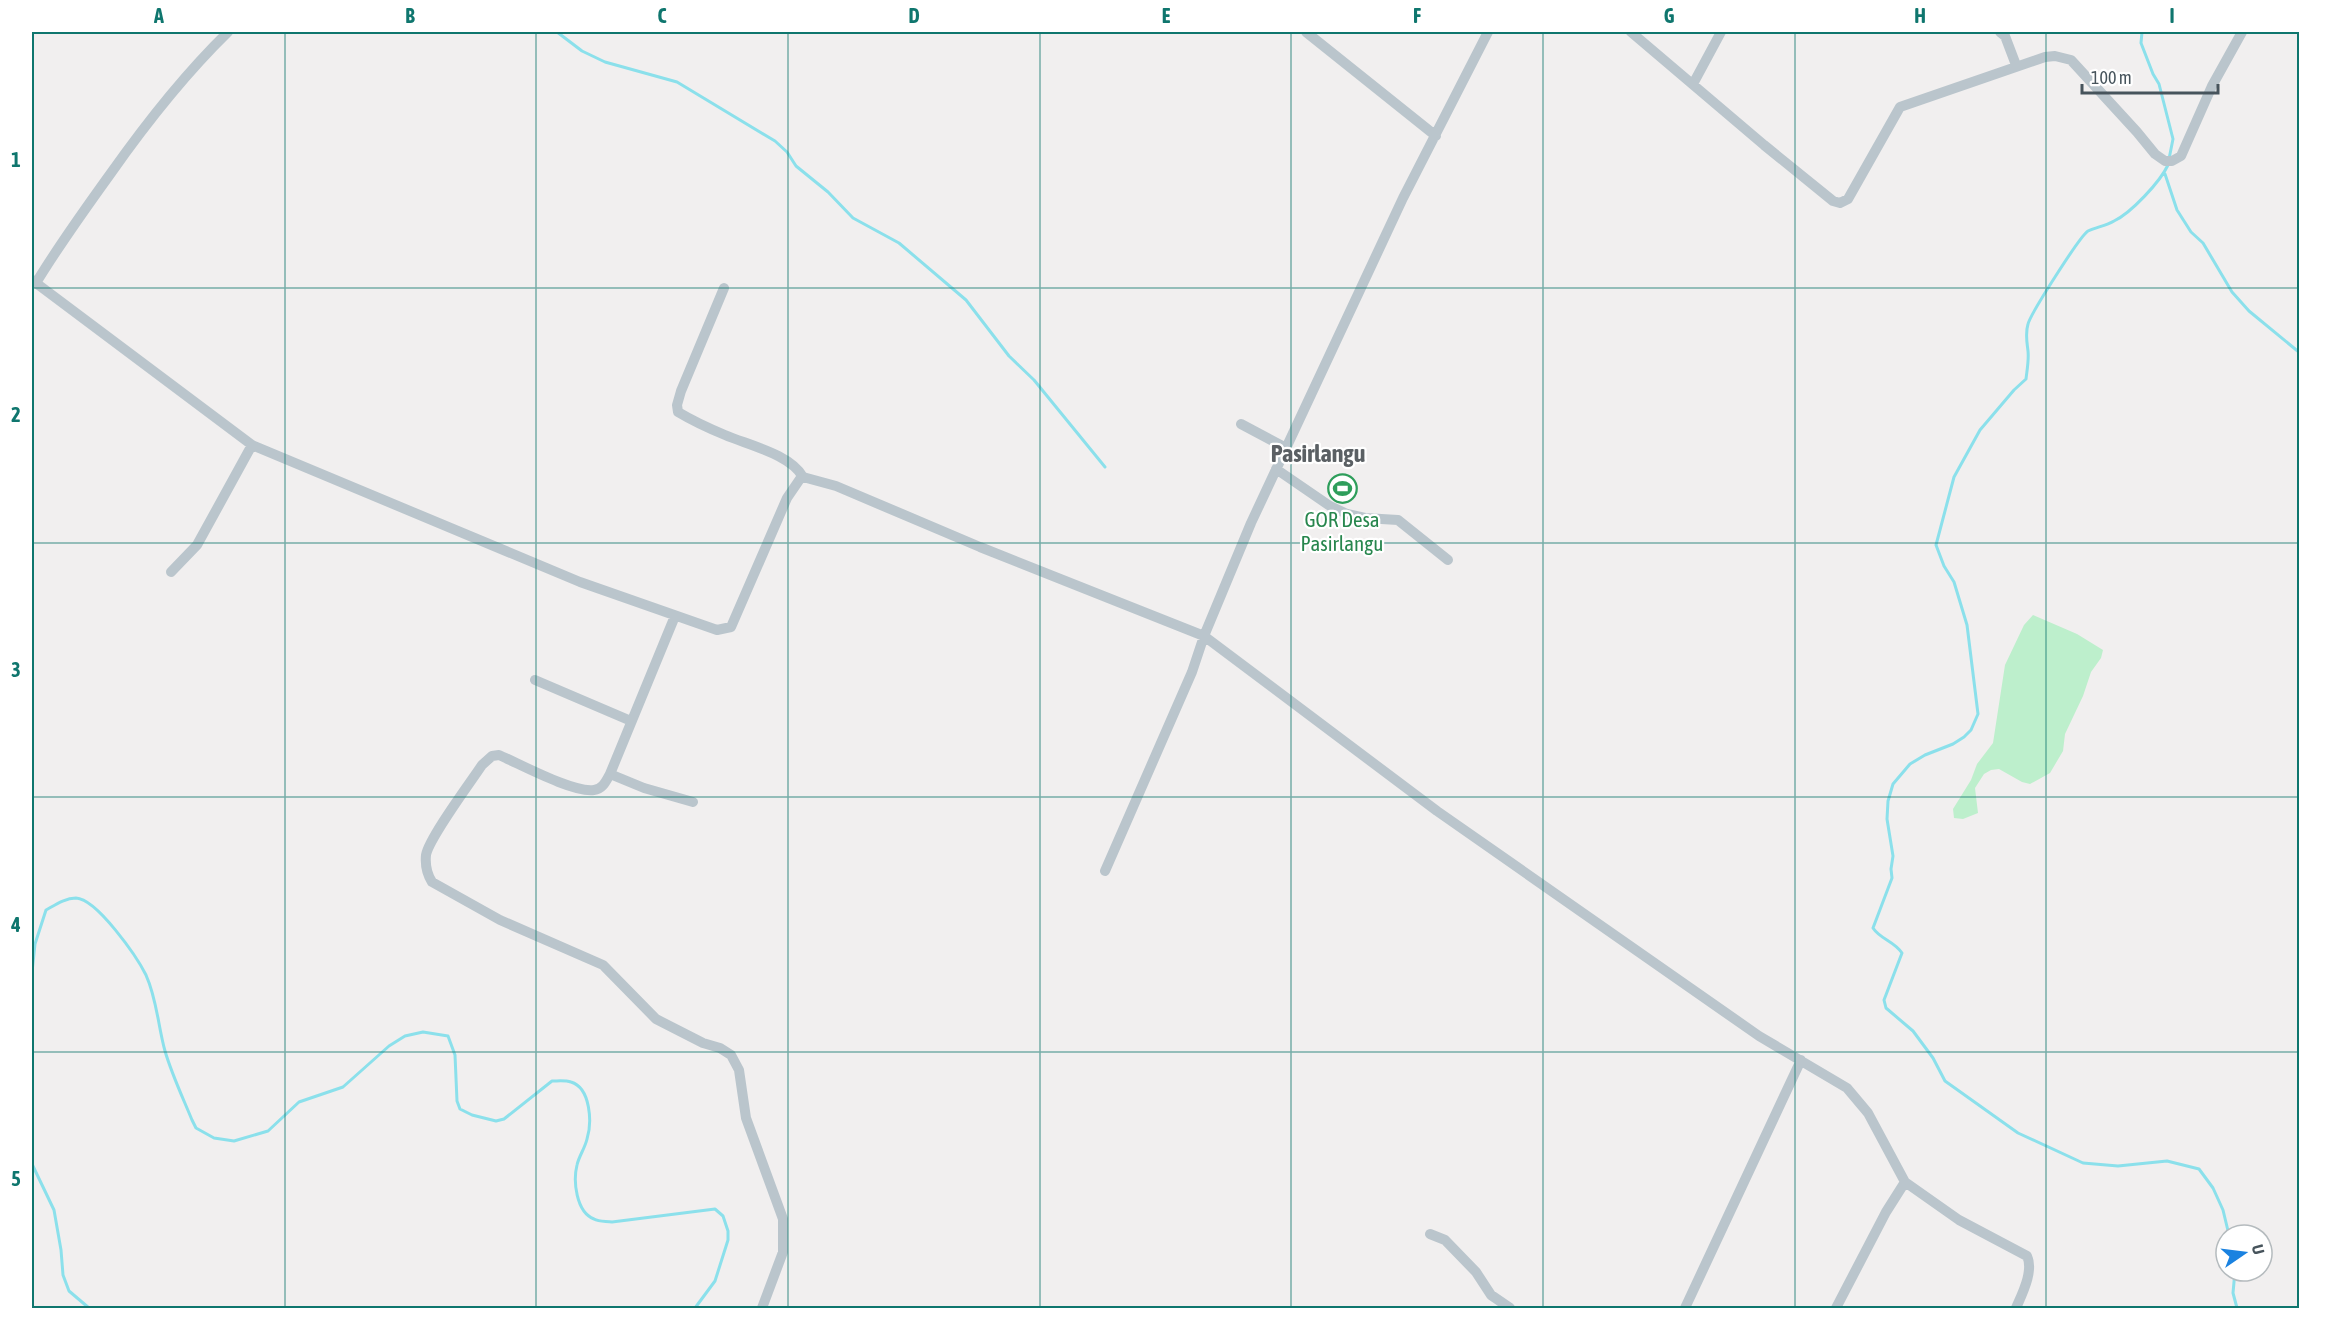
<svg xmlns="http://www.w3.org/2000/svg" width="2331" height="1340" font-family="'Asap Condensed',sans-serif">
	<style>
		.green { fill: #bdefcc }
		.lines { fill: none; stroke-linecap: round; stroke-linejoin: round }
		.stream { stroke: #8be0eb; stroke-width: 3 }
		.street { stroke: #bac5cc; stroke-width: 10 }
		.grid { fill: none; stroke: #0f766e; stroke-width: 1.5; stroke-opacity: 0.55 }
		.labels { text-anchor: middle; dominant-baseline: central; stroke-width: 4.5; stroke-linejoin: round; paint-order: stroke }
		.leisure-label { font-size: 21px; fill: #27864d; stroke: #fff }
		.quarter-label { font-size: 24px; font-weight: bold; fill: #5b6064; stroke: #fff }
		.neatline { fill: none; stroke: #0f766e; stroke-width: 2 }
		.grid-label { font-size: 20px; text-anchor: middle; font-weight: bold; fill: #0f766e }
	</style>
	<rect width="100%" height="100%" fill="#f1efef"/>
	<path class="green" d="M 2033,615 L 2077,634 L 2103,650 L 2101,658 L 2091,672 L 2083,696 L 2065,734 L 2063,751 L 2050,773 L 2030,784 L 2022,782 L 1999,769 L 1991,770 L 1984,774 L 1975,788 L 1978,813 L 1963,819 L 1954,818 L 1953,809 L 1971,780 L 1977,764 L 1993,743 L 2005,665 L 2024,625 Z"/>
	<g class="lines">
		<path class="stream" d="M 557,32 L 582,51 L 605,62 L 677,82 L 775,141 L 787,152 L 796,166 L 828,192 L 853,218 L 899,243 L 966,300 L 1009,356 L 1034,380 L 1105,467
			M 2142,32 L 2141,43 L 2153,74 L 2159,84 L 2173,139 L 2169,159
			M 2168,165 C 2160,182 2131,213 2114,221 C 2106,226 2096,227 2088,231 C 2080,236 2031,313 2028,324 C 2025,334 2027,342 2028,351 C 2029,360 2027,370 2026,379 L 2014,390 L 1980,430 L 1954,477 L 1936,545 L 1944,566 L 1954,582 L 1967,625 L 1978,714 L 1971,730 L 1964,737 L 1953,744 L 1925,755 L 1910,764 L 1893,784 L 1888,801 L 1887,819 L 1893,856 L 1891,869 L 1892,878 L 1873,928 C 1880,939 1894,941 1902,953 L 1884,1000 L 1886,1008 L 1913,1031 L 1933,1058 L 1945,1081 L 2018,1133 L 2083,1163 L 2118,1166 L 2167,1161 L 2199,1169 L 2213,1188 L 2223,1210 L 2229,1235
			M 2165,174 L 2177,210 L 2191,232 L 2203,243 L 2232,292 L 2249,311 L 2300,353
			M 32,972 L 35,944 L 46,910 C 55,905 65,898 76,898 C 97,899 137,957 146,975 C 157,999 158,1026 165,1051 C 172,1075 183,1098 192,1120 L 196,1128 L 214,1138 L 234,1141 L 268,1131 L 299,1102 L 343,1087 L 389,1046 L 405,1036 L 423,1032 L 448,1036 L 455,1055 L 457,1101 L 460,1109 L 472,1115 L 496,1121 L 504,1119 L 552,1081 C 558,1081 565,1080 571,1082 C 591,1088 592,1123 587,1139 C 585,1148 579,1156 577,1165 C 573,1181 576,1212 594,1219 C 599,1222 606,1221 612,1222 L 715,1209 L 723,1216 L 728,1231 L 728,1240 L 715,1281 L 695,1308
			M 32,1164 L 54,1210 L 61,1250 L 63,1275 L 69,1291 L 89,1308
			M 2235,1271 L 2233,1293 L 2237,1308"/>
		<path class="street" d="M 1306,32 L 1436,136
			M 1631,32 L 1764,145 L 1833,201 L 1840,203 L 1848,199 L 1900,107 L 2045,57 L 2055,56 L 2071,60 L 2137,132 L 2155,154 L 2165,161 L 2172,161 L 2181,156 L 2212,86 L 2242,32
			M 2000,32 L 2005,36 L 2016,65
			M 1693,84 L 1721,32
			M 32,280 L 252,445 L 580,582 L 717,630 L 731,627 L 787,498 L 800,479 L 803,477 L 836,486 L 980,547 L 1204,636 L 1437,811 L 1759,1036 L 1847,1088 L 1868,1113 L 1905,1182 L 1959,1220 L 2027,1256 C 2034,1271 2022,1294 2016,1308
			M 36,283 C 59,245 85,209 111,173 C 147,122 184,75 228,32
			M 724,288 L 681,391 L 677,405 L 678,412 C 693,421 708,428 725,435 C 748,445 790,454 803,477
			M 1241,424 L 1286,448
			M 1276,469 L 1330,506 L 1347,514 L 1365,518 L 1398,520 L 1448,560
			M 171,572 L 197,545 L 252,445
			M 675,616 L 610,774 C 606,781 603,789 594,790 C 573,793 520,764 499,755 L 492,756 L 482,765 C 470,783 429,838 426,855 C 425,865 427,874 432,882 L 500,920 L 603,965 L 656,1019 L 703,1043 L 720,1048 L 731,1055 L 739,1070 L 746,1118 L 783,1219 L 783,1252 L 762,1308
			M 535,680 L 631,721
			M 610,774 L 644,788 L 693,802
			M 1105,871 L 1192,672 L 1204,636 L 1251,523 L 1403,198 L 1488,32
			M 1430,1234 L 1445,1240 L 1476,1272 L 1491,1295 L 1510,1308
			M 1685,1308 L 1801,1060
			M 1836,1308 L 1886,1212 L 1905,1182"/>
	</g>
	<path class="grid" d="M 285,32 L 285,1308M 536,32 L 536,1308M 788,32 L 788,1308M 1040,32 L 1040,1308M 1291,32 L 1291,1308M 1543,32 L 1543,1308M 1795,32 L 1795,1308M 2046,32 L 2046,1308M 32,288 L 2300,288M 32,543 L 2300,543M 32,797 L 2300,797M 32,1052 L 2300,1052"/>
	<defs>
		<symbol id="stadium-ring" viewBox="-11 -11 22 22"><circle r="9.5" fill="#fff" stroke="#2e9e5b" stroke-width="1.5"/><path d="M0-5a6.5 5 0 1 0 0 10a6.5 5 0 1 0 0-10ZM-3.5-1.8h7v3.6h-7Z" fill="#2e9e5b"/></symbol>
	</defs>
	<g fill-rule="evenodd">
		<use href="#stadium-ring" x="1326" y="472" width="33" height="33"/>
	</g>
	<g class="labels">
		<g class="leisure-label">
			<text x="1342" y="519">GOR Desa<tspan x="1342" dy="24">Pasirlangu</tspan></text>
		</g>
		<g class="quarter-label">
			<text x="1318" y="453">Pasirlangu</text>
		</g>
	</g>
	<rect width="2331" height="1340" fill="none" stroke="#ffffff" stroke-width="66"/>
	<g transform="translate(2244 1253) rotate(76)"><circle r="28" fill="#ffffff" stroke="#b5bbbe" stroke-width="1.5"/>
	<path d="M0-4.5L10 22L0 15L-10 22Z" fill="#1a82e0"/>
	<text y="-9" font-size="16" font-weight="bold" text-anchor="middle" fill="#47545c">U</text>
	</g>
	<path d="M2082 84v9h136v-9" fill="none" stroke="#47545c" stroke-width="3"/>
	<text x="2091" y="84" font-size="18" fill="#47545c" stroke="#ffffff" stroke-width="4.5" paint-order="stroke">100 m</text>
	<rect x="33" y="33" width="2265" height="1274" class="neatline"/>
	<g class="grid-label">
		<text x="159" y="23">A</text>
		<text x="410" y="23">B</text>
		<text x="662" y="23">C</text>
		<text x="914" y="23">D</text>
		<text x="1166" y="23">E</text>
		<text x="1417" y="23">F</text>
		<text x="1669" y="23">G</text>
		<text x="1920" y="23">H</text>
		<text x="2172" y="23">I</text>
		<text x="16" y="167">1</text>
		<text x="16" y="422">2</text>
		<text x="16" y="677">3</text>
		<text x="16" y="932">4</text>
		<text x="16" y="1186">5</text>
	</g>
</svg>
